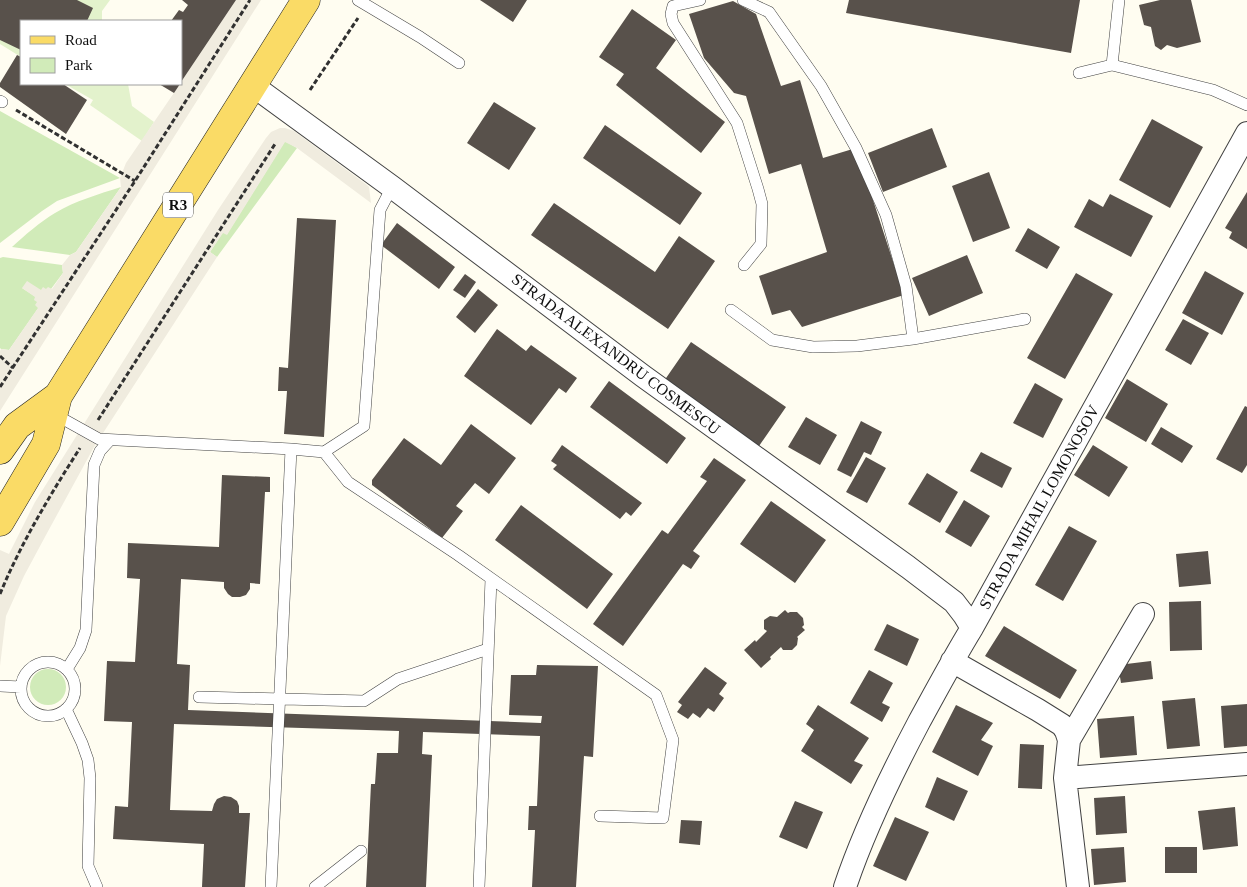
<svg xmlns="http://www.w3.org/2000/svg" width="1247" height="887" font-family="Georgia,serif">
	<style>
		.green { fill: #d1ebb9 }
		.pitch { fill: #e3f2cc }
		.plaza { fill: #f0ecdf }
		.building { fill: #58514b }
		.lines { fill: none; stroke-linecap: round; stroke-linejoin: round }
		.service-casing { stroke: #424242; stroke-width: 12 }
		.minor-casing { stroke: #424242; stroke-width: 24 }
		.primary-casing { stroke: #202020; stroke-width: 29 }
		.path { stroke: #313131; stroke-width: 3; stroke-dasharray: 5 2.5; stroke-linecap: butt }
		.service { stroke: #fff; stroke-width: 11 }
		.minor { stroke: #fff; stroke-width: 22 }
		.primary { stroke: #fadb66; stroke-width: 28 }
		.labels { text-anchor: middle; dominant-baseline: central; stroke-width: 5; stroke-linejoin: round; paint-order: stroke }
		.shield { fill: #fff; stroke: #575757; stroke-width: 1 }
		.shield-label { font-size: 15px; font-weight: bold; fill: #0f0f0f }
		.street-label { font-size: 16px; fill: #0f0f0f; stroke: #fff }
	</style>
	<rect width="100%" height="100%" fill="#fffdf1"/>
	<path class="green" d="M 0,111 L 120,178 L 57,201 L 42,211 L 0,243 Z
		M 285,141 L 297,148 L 217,257 L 210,252 L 223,232 L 227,234 Z
		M 121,187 L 76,252 L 70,255 L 12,247 C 25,235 40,222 55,213 C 75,201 99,194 121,187 Z
		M 3,257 L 62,265 L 63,273 L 51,289 L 41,290 L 22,288 L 36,297 L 39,307 L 9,350 L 1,349 L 0,348 L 0,258 Z
		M30 687a18 18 0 1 1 36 0a18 18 0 1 1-36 0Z"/>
	<path class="pitch" d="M 0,0 L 110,0 L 102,11 L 102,21 L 21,21 L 21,57 L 0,44 Z
		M 65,84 L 128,84 L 132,106 L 154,122 L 142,141 L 90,105 L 93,100 Z"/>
	<path class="plaza" d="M 236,0 L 261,0 L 0,411 L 0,351 L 1,349 L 9,350 L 38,308 L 35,305 L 37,302 L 34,300 L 35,297 L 22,288 L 27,281 L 41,290 L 43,287 L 46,289 L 48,287 L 52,289 L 63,273 L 62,265 L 70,255 L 76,252 L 121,187 L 120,178 L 126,163 L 180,84 L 181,84 L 181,82 Z
		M 280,128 L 285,128 L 294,131 L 367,185 L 369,187 L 371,203 L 297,148 L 285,142 L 227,235 L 223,233 L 210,252 L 217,257 L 94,447 L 46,535 L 24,576 L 6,616 L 0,666 L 0,550 L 9,554 L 35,502 L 218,210 L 266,138 L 271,132 Z"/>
	<path class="building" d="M 0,0 L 77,0 L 93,8 L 87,21 L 21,21 L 21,50 L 0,40 Z
		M 182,0 L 236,0 L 181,82 L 181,21 L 171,21 L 179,10 L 183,12 L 188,5 Z
		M 480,0 L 527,0 L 513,22 Z
		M 849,0 L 1080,0 L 1071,53 L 846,13 Z
		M 1160,0 L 1191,0 L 1201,42 L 1177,48 L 1167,45 L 1161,50 L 1155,46 L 1151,27 L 1144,25 L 1139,5 Z
		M 733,1 L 756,14 L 781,86 L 800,80 L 823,158 L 856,148 L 904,295 L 802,327 L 790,310 L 772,315 L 759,276 L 827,252 L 801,164 L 769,174 L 746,96 L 734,93 L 704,58 L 689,14 Z
		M 632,9 L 676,40 L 656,68 L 725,122 L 701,153 L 616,85 L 624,74 L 599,57 Z
		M 17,55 L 21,57 L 21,84 L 63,84 L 87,100 L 66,134 L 0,87 L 0,83 Z
		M 159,84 L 180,84 L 174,93 Z
		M 494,102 L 536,128 L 509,170 L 467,143 Z
		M 1152,119 L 1203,147 L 1170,208 L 1119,180 Z
		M 605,125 L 702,193 L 680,225 L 583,158 Z
		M 932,128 L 947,167 L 883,192 L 868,153 Z
		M 989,172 L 1010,228 L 973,242 L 952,186 Z
		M 1247,192 L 1247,249 L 1229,238 L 1232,232 L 1225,228 Z
		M 1110,194 L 1153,216 L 1131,257 L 1074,227 L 1089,199 L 1103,207 Z
		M 554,203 L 655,272 L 679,236 L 715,261 L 668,329 L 531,235 Z
		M 297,218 L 336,220 L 324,437 L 284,434 L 287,391 L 278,391 L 279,367 L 288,368 Z
		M 397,223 L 455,267 L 439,289 L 381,245 Z
		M 1028,228 L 1060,247 L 1047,269 L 1015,251 Z
		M 967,255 L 983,293 L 929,316 L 912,278 Z
		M 1205,271 L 1244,293 L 1222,335 L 1182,313 Z
		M 1076,273 L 1113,294 L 1065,379 L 1027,358 Z
		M 465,274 L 476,282 L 465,298 L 453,290 Z
		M 478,289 L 498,305 L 475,333 L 456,317 Z
		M 1183,319 L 1209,333 L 1191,365 L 1165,350 Z
		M 497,329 L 526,351 L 531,345 L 577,378 L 566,393 L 559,388 L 531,425 L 464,376 Z
		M 691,342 L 786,407 L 759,446 L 664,381 Z
		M 1127,379 L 1168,404 L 1146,442 L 1105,418 Z
		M 609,381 L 686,438 L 667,464 L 590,407 Z
		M 1035,383 L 1063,399 L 1043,438 L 1013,423 Z
		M 1245,406 L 1247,407 L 1247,465 L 1242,473 L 1216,459 Z
		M 806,417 L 837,435 L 820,465 L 788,447 Z
		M 861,421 L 882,432 L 871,455 L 864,452 L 851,477 L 837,470 Z
		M 471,424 L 516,458 L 489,494 L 475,483 L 456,506 L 463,511 L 442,538 L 372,485 L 372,480 L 404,438 L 441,465 Z
		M 1161,427 L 1193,446 L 1182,463 L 1151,444 Z
		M 562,445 L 642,503 L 631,516 L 626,512 L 620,519 L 553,469 L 557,465 L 551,461 Z
		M 1093,445 L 1128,467 L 1109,497 L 1074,475 Z
		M 981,452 L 1012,468 L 1002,488 L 970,471 Z
		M 866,457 L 886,468 L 867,503 L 846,492 Z
		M 714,458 L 746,480 L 693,551 L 700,556 L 691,569 L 683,564 L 623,646 L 593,624 L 662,530 L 668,534 L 707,481 L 700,477 Z
		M 927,473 L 958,492 L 940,523 L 908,504 Z
		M 222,475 L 270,477 L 270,492 L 265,492 L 260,584 L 250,583 L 250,589 L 246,595 L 240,597 L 232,597 L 228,594 L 224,588 L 224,582 L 181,579 L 177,664 L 190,665 L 188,710 L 541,723 L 542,716 L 509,715 L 511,675 L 536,675 L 537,665 L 598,666 L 593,757 L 584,756 L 576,887 L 532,887 L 535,830 L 528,830 L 529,806 L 537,806 L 540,736 L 423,732 L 422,754 L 432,755 L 426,887 L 366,887 L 371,784 L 375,784 L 377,753 L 398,753 L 399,731 L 174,724 L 170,810 L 212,811 L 214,804 L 217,799 L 224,796 L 231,797 L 237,801 L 239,806 L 239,813 L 250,813 L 245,887 L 202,887 L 204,844 L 113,839 L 115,806 L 128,807 L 132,722 L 104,721 L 107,661 L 135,662 L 140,579 L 127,578 L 128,543 L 219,547 Z
		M 964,500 L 990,516 L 971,547 L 945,532 Z
		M 771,501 L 826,540 L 795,583 L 740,544 Z
		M 521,505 L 613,574 L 587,609 L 495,540 Z
		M 1069,526 L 1097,541 L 1063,601 L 1035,585 Z
		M 1208,551 L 1211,584 L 1179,587 L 1176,554 Z
		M 1201,601 L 1202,650 L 1170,651 L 1169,602 Z
		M 785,610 L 788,613 L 790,612 L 797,612 L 803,618 L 804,625 L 802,627 L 805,630 L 797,637 L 798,638 L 797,645 L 792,650 L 783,650 L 781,647 L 770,657 L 771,659 L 761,668 L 744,650 L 755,640 L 756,642 L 767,631 L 764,629 L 764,620 L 770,616 L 777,617 Z
		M 887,624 L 919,639 L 907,666 L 874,650 Z
		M 1004,626 L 1077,670 L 1060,699 L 985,656 Z
		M 1151,661 L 1153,679 L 1121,683 L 1118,665 Z
		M 705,667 L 727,683 L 719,694 L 724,698 L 714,712 L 708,708 L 700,718 L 693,713 L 688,719 L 677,712 L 682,705 L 678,702 Z
		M 869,670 L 893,683 L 882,703 L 890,707 L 882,722 L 850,703 Z
		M 1195,698 L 1200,746 L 1167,749 L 1162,701 Z
		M 1247,704 L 1247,746 L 1224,748 L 1221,706 Z
		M 818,705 L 869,738 L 854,761 L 863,765 L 851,784 L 801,751 L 814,730 L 806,724 Z
		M 956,705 L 993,723 L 981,740 L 993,746 L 978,776 L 932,752 Z
		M 1134,716 L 1137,755 L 1100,758 L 1097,719 Z
		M 1020,744 L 1044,745 L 1042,789 L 1018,788 Z
		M 937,777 L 968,791 L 954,821 L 925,807 Z
		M 1125,796 L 1127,833 L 1096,835 L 1094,798 Z
		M 795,801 L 823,812 L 807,849 L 779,837 Z
		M 1235,807 L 1238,846 L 1203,850 L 1198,811 Z
		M 895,817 L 929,832 L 906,881 L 873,866 Z
		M 681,820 L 702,821 L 700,845 L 679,843 Z
		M 1124,847 L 1126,882 L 1094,885 L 1091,849 Z
		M 1165,847 L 1197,847 L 1197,873 L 1165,873 Z"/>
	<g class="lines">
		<defs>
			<path id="service" d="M 358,0 L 420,37 L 459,63
				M 700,0 L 673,6 L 671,14 L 673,23 L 737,123 L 758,189 L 762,204 L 761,244 L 744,265
				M 743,0 L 769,12 L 821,86 L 856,148 L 886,215 L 906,286 L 913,339
				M 1119,0 L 1112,65 L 1213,90 L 1247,105
				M 1079,73 L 1112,65
				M 0,101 L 2,102
				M 731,310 L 772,340 L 813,347 L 857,346 L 913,339 L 1025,319
				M 54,414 L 99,439 L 291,449 L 324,452 L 364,426 L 380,210 L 392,187
				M 324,452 L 348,482 L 458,555 L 656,695 L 673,740 L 663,818 L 600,816
				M21 689a27 27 0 1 1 54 0a27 27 0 1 1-54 0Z
				M 67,669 L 80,648 L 86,630 L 94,465 L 100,451 L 110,440
				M 0,686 L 21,687
				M 199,697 L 364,701 L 398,679 L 488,649
				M 66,709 L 82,743 L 88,760 L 90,778 L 88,866 L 97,887
				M 271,887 L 291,449
				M 315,887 L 361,851
				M 479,887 L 491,579"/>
			<path id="minor" d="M 252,85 L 392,187 L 643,376 L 908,567 L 954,602 L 964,615 L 972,628
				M 952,661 L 1038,710 L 1062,725 L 1066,731 L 1069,740 L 1065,778 L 1078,887
				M 1069,740 L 1143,614
				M 1065,778 L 1247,764
				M 845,887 C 864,830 891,775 919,722 C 936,691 953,659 972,628 L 1247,133"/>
			<path id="primary" d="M 0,450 L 17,426 L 58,396
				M 0,522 L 46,444 L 58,396 L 306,0"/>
		</defs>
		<use href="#service" class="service-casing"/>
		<use href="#minor" class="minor-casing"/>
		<use href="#primary" class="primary-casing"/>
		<path class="path" d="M 310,90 L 358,18
			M 16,110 L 135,181
			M 0,356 L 13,368
			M 0,387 L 135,181 L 250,0
			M 98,420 L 275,144
			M 0,594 C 21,543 50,495 80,448"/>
		<use href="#service" class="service"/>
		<use href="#minor" class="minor"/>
		<use href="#primary" class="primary"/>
	</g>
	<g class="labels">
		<rect class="shield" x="163" y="192.5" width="30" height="25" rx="4"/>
		<g class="shield-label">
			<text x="178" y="205">R3</text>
		</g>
		<g class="street-label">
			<text transform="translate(616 354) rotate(37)">STRADA ALEXANDRU COSMESCU</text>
			<text transform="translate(1039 507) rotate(-61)">STRADA MIHAIL LOMONOSOV</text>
		</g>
	</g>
	<rect x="20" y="20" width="162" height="65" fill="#ffffff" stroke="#9f9f9f"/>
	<rect x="30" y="36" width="25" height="8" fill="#fadb66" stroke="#9f9f9f"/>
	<text x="65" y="45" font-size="15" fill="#0f0f0f">Road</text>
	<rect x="30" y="58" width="25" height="15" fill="#d1ebb9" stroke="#9f9f9f"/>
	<text x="65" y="70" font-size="15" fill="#0f0f0f">Park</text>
</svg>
